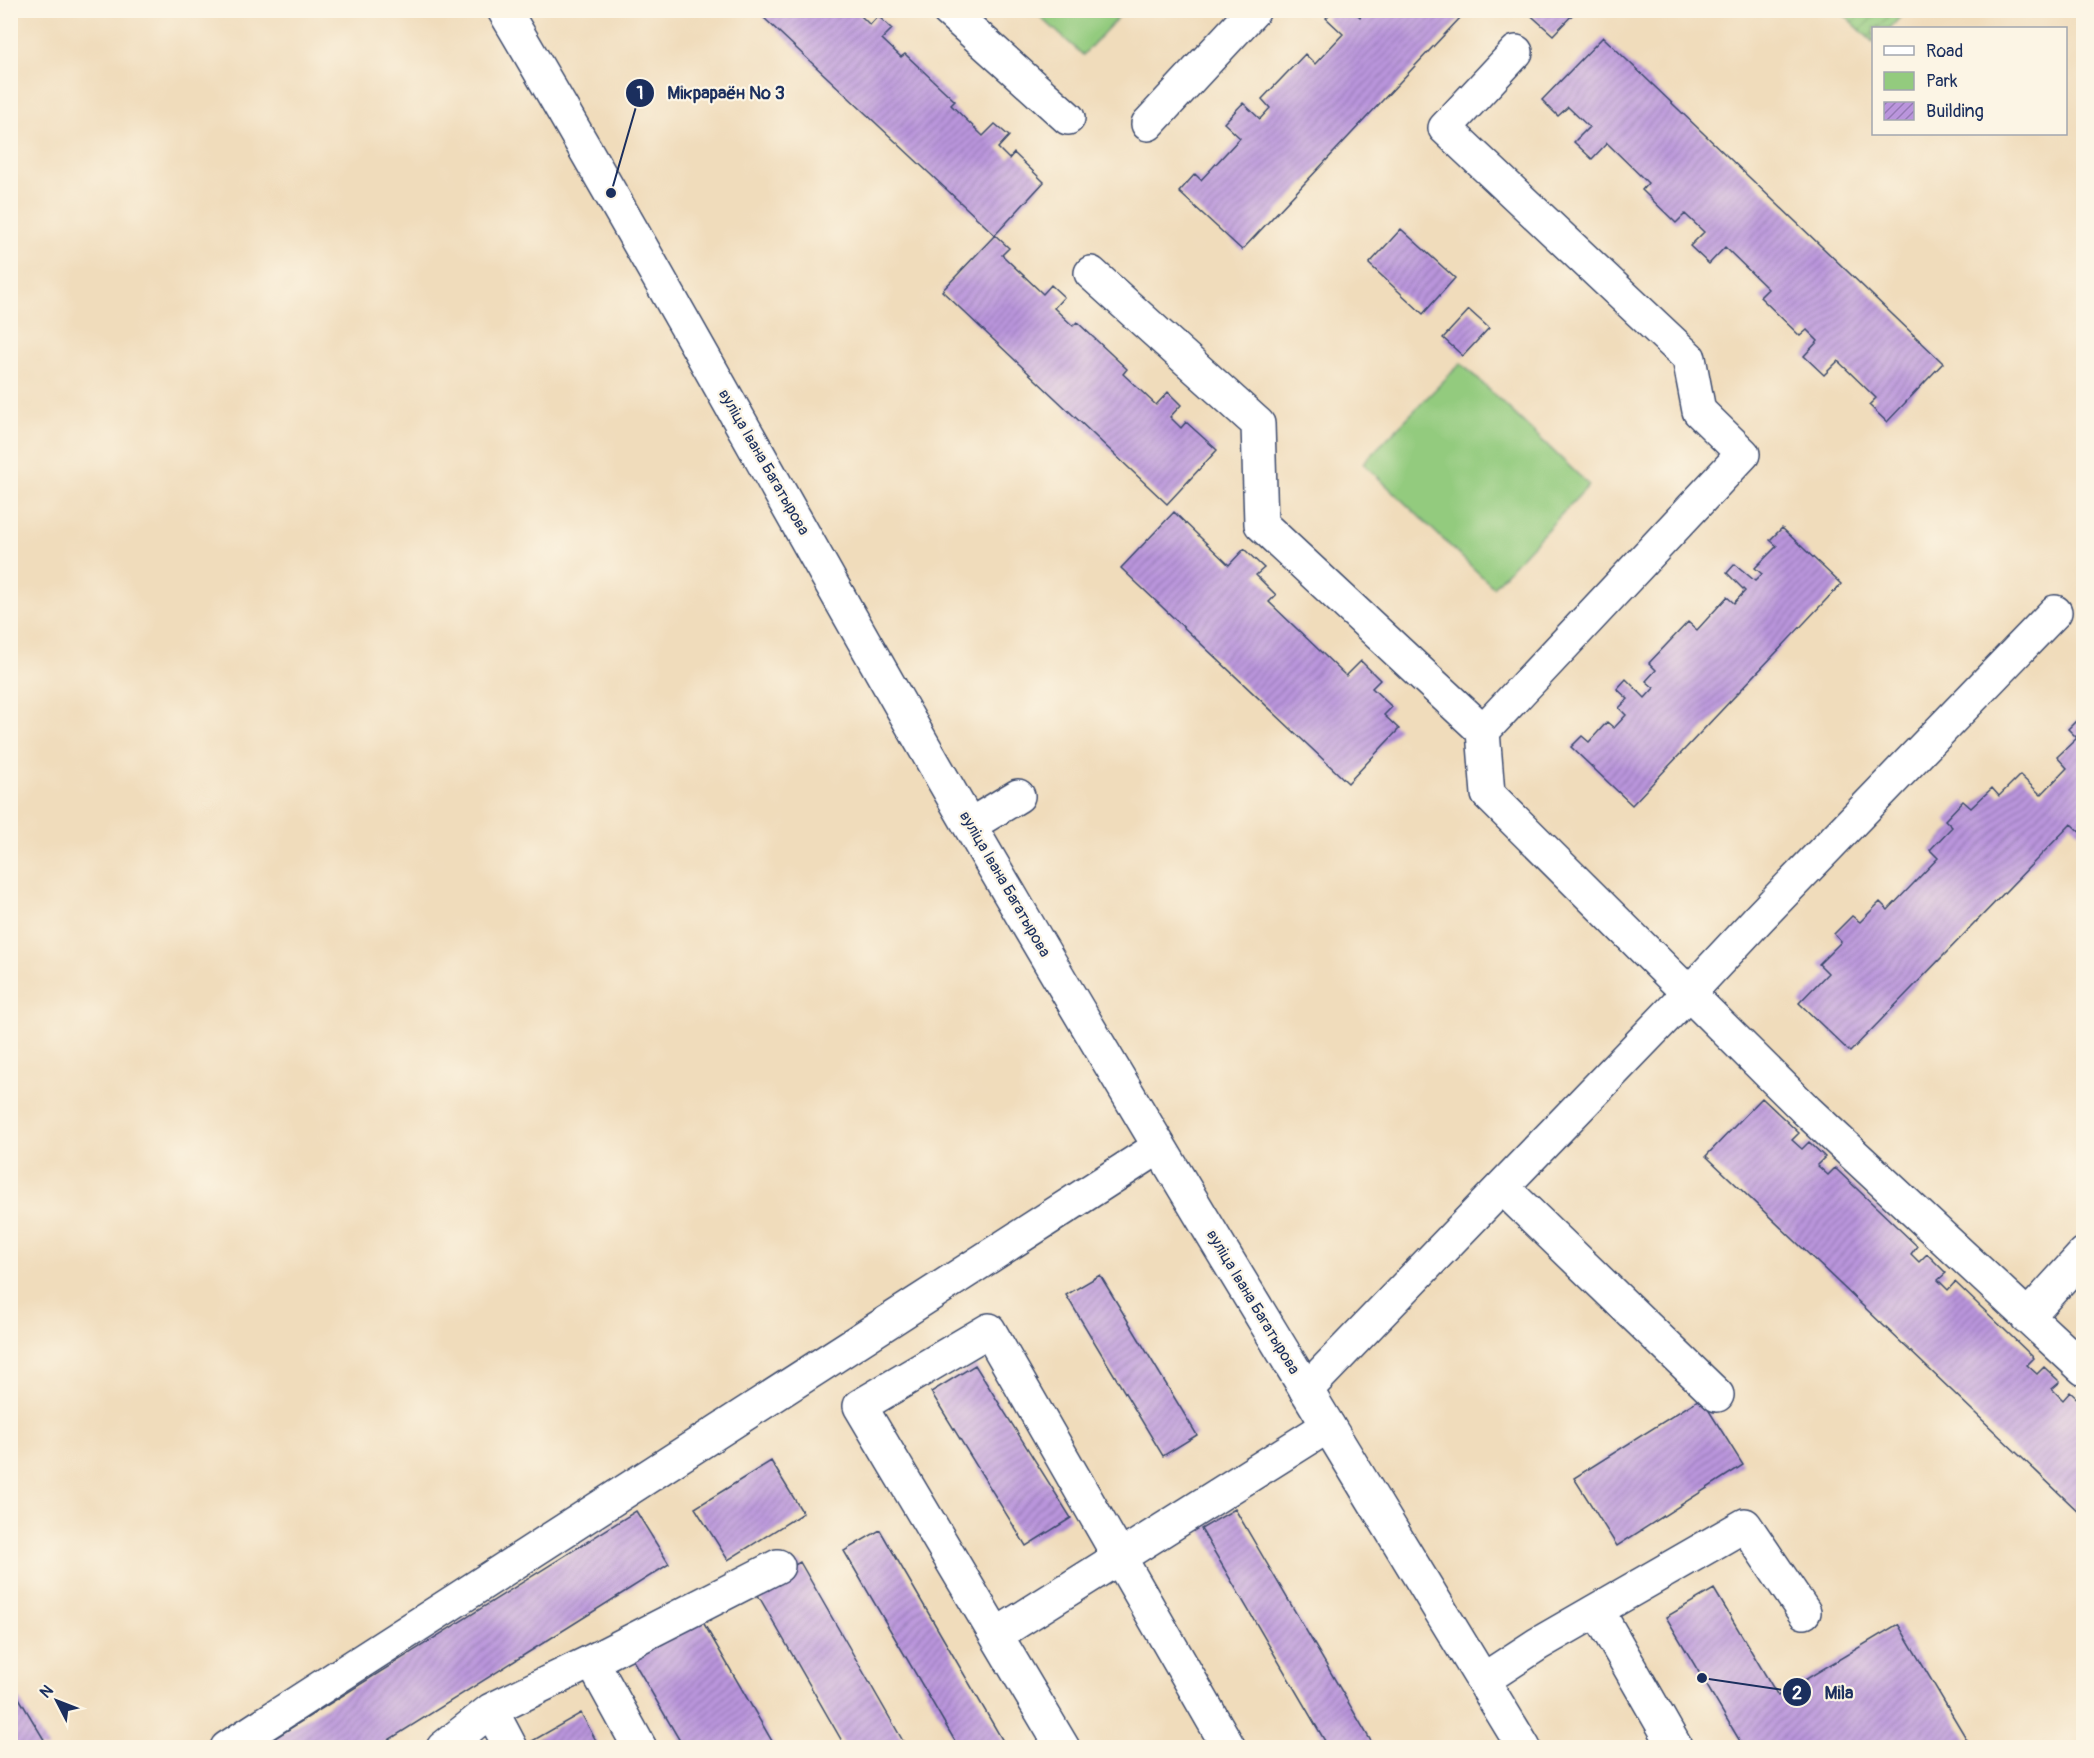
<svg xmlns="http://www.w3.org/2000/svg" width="2094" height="1758" font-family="Pangolin,sans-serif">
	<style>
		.park { fill: #93cb7e; stroke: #577d6e; stroke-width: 1.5 }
		.garden { fill: url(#garden-furrows); stroke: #577d6e; stroke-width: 1.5 }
		.building { fill: url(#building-hatch) }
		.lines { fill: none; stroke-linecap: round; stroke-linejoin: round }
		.minor-casing { stroke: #3b496c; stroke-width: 36 }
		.major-casing { stroke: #3b496c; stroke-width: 36 }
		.minor { stroke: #fff; stroke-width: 33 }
		.major { stroke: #fff; stroke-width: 33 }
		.labels { text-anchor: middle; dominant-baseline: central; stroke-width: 4.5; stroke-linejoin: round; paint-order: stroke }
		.street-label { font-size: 16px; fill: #1b2f5e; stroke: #fcf5e5 }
		.leader { fill: none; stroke: #1b2f5e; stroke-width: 2 }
		.callout-dot { fill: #1b2f5e; stroke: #fcf5e5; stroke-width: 2 }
		.mark-label { font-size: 18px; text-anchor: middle; font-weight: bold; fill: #fff }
		.callout-label { font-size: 18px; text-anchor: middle; font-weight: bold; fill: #1b2f5e; stroke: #fcf5e5; stroke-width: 4.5; stroke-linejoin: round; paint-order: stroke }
	</style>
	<defs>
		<pattern id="garden-furrows" width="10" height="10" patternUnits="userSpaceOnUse" patternTransform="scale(1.5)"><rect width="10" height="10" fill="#93cb7e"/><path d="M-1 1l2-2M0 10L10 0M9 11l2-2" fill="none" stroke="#77a56a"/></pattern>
		<pattern id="building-hatch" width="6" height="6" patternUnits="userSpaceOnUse" patternTransform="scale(1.5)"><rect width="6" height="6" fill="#ba95dc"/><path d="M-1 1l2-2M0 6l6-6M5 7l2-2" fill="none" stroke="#967ab6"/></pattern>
	</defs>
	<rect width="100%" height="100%" fill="#fcf5e5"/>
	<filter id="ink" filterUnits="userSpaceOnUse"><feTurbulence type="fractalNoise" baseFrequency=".0167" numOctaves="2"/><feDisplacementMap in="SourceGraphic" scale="12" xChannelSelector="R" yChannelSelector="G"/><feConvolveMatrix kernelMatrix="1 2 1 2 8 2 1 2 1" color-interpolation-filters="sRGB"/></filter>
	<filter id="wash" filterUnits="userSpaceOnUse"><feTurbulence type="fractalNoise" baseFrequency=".008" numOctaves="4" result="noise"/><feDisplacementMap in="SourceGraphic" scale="24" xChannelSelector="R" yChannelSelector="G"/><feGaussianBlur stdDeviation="1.35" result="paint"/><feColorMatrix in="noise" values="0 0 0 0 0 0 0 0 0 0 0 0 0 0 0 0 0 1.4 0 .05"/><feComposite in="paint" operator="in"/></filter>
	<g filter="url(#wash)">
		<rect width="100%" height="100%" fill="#f0dcbb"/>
		<path class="park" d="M 1034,11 L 1124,11 L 1083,55 Z
			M 1461,363 L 1589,485 L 1493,587 L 1363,463 Z"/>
		<path class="garden" d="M 1840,11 L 1906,11 L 1890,28 L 1874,28 L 1873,42 Z"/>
		<g id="blocks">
			<path class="building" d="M 769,10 L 855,10 L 870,25 L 878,16 L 892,29 L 882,39 L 901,57 L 905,54 L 955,101 L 951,105 L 983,136 L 995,124 L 1009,136 L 998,148 L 1009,159 L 1014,153 L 1044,182 L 995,235 L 763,17 Z
				M 1334,10 L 1353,10 L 1360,17 L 1366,10 L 1452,10 L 1460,18 L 1242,250 L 1179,192 L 1195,174 L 1201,180 L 1240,138 L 1224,123 L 1243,103 L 1260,119 L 1270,108 L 1262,99 L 1305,54 L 1315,64 L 1343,34 L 1326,18 Z
				M 1525,10 L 1577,10 L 1553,35 Z
				M 1603,37 L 1943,363 L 1887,422 L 1869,405 L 1876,398 L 1838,361 L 1824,375 L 1804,356 L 1818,341 L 1807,330 L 1800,336 L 1760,297 L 1768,289 L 1725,247 L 1709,264 L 1690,246 L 1704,232 L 1685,214 L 1676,223 L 1642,190 L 1648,183 L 1607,143 L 1592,159 L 1574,142 L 1589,127 L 1568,107 L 1558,116 L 1542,100 Z
				M 1401,229 L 1455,278 L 1423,314 L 1369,264 Z
				M 995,235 L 1009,248 L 1002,255 L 1043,294 L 1051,285 L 1064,297 L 1054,308 L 1073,326 L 1077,322 L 1127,369 L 1123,374 L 1156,405 L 1168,392 L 1181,405 L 1170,417 L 1181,428 L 1186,422 L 1217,450 L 1167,504 L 942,291 Z
				M 1469,310 L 1489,328 L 1463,356 L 1443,338 Z
				M 1174,512 L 1229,565 L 1244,549 L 1264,568 L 1256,575 L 1276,595 L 1269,602 L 1346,676 L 1361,661 L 1380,680 L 1372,688 L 1392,707 L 1384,715 L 1399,729 L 1348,783 L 1121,568 Z
				M 1782,528 L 1841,584 L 1632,805 L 1571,747 L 1582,736 L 1589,742 L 1607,722 L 1614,728 L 1626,715 L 1619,708 L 1628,699 L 1617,689 L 1626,679 L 1645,698 L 1654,688 L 1646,681 L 1656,670 L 1649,663 L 1688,622 L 1697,630 L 1727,597 L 1734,603 L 1745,591 L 1727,573 L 1735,564 L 1755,581 L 1762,574 L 1755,568 L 1777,546 L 1770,540 Z
				M 2084,713 L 2084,836 L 2071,824 L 1850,1052 L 1799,1003 L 1828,973 L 1819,964 L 1841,942 L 1834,934 L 1852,916 L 1860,922 L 1880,902 L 1888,910 L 1938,858 L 1930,850 L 1952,827 L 1945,820 L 1963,801 L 1971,808 L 1992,788 L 1999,796 L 2020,775 L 2041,795 L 2067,768 L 2057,757 L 2077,738 L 2068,729 Z
				M 1762,1098 L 1799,1133 L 1792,1140 L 1802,1149 L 1809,1142 L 1825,1157 L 1817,1165 L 1828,1175 L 1835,1168 L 1917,1246 L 1911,1254 L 1919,1262 L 1927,1254 L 1946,1273 L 1938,1280 L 1948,1290 L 1955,1282 L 2034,1358 L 2027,1365 L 2037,1374 L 2044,1367 L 2060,1382 L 2052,1389 L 2063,1400 L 2070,1392 L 2084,1405 L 2084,1517 L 1706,1156 Z
				M 1100,1275 L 1197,1435 L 1163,1456 L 1066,1295 Z
				M 975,1365 L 1071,1518 L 1026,1546 L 931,1392 Z
				M 1701,1398 L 1743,1465 L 1617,1546 L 1574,1478 Z
				M 771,1461 L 803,1513 L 728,1560 L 695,1508 Z
				M 1235,1509 L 1375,1748 L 1329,1748 L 1201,1529 Z
				M 636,1511 L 669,1564 L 376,1748 L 259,1748 Z
				M 880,1530 L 1007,1748 L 959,1748 L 844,1551 Z
				M 800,1562 L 907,1748 L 846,1748 L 754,1588 Z
				M 1714,1589 L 1778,1696 L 1898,1624 L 1972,1748 L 1744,1748 L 1666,1617 Z
				M 700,1617 L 776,1748 L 684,1748 L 631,1657 Z
				M 10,1683 L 49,1748 L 10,1748 Z
				M 581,1713 L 600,1748 L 520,1748 Z"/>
		</g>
	</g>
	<g filter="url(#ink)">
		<use href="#blocks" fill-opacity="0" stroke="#3b496c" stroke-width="1.5"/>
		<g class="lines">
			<defs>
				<path id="minor" d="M 948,10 L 1068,118
					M 1148,124 L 1254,10
					M 1091,273 L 1258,424 L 1261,524 L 1483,731 L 1488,794 L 1807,1111 L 2084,1369
					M 1483,731 L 1743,454 L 1699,411 L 1689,358 L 1445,128 L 1516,52
					M 970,825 L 1018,796
					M 1503,1188 L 1717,1395
					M 2027,1317 L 2084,1254
					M 1306,1390 L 1689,993 L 1760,917 L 2055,612
					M 1597,1610 L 1745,1525 L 1804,1612
					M 996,1635 L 1328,1426
					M 592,1661 L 640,1748
					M 1483,1680 L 1538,1644 L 1597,1610 L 1676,1748
					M 491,1710 L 511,1748
					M 227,1748 L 1159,1147
					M 443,1748 L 491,1710 L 592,1661 L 778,1566
					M 1063,1748 L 860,1406 L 989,1330 L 1229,1748"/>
				<path id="major" d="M 504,10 C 664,280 813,556 971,828 C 1151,1137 1338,1442 1524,1748"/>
			</defs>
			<use href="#minor" class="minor-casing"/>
			<use href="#major" class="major-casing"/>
			<use href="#minor" class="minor"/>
			<use href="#major" class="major"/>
		</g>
	</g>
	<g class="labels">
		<g class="street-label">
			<text transform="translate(764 462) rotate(60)">вуліца Івана Багатырова</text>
			<text transform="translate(1005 884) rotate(60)">вуліца Івана Багатырова</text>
			<text transform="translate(1253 1302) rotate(59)">вуліца Івана Багатырова</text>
		</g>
	</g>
	<path class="leader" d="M611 193L640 93M1702 1678L1797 1692"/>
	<g class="callout-dot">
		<circle cx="611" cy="193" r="6"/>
		<circle cx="1702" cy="1678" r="6"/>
		<circle cx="640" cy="93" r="15"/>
		<circle cx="1797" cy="1692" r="15"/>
	</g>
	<g class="mark-label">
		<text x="640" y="99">1</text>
		<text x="1797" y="1699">2</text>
	</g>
	<g class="callout-label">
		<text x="726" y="99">Мікрараён № 3</text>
		<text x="1839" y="1699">Mila</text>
	</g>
	<rect width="2094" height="1758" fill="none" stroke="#fcf5e5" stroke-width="36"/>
	<rect x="1872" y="27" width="195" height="108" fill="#fcf5e5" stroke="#a2a6af" stroke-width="1.5"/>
	<rect x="1884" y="46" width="30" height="9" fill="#ffffff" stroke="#a2a6af" stroke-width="1.5"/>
	<text x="1926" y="57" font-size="18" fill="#1b2f5e">Road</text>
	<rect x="1884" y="72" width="30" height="18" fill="#93cb7e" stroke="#a2a6af" stroke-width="1.5"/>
	<text x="1926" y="87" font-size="18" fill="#1b2f5e">Park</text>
	<rect x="1884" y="102" width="30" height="18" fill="url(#building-hatch)" stroke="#a2a6af" stroke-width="1.5"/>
	<text x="1926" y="117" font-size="18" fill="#1b2f5e">Building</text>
	<g transform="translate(57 1701) rotate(312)" stroke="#fcf5e5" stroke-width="4.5" paint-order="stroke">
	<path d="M0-4.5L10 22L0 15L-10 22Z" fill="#1b2f5e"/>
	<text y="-9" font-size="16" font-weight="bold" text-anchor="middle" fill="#1b2f5e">N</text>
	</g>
</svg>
